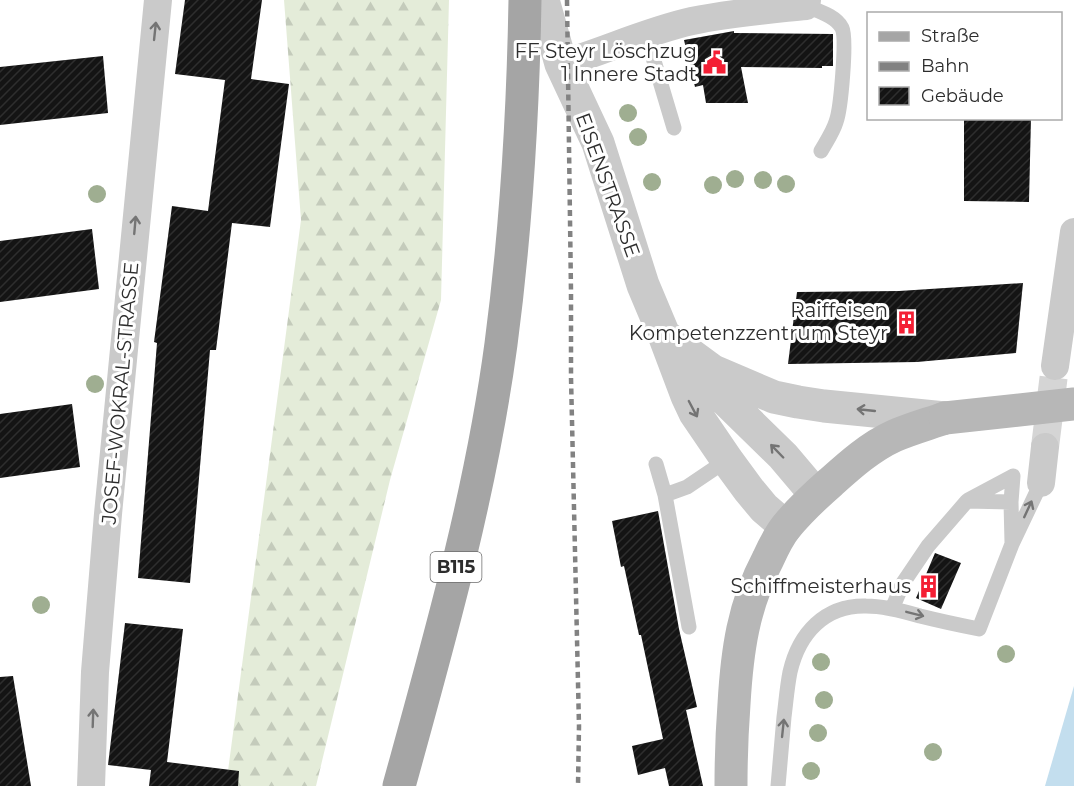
<svg xmlns="http://www.w3.org/2000/svg" width="1074" height="786" font-family="Montserrat,sans-serif">
	<style>
		.forest { fill: url(#forest-firs) }
		.water { fill: #c3deee }
		.building { fill: url(#building-hatch) }
		.lines { fill: none; stroke-linecap: round; stroke-linejoin: round }
		.minor-tunnel { stroke: #d5d5d5; stroke-width: 28; stroke-dasharray: 28 14; stroke-linecap: butt }
		.service { stroke: #cacaca; stroke-width: 15 }
		.minor { stroke: #cacaca; stroke-width: 28 }
		.tertiary { stroke: #cacaca; stroke-width: 33 }
		.secondary { stroke: #b7b7b7; stroke-width: 33 }
		.primary { stroke: #a5a5a5; stroke-width: 33 }
		.rail { stroke: #828282; stroke-width: 4.5; stroke-dasharray: 6 4.5; stroke-linecap: butt }
		.secondary-bridge { stroke: #b7b7b7; stroke-width: 33 }
		.tree { fill: #9fae91 }
		.oneway { stroke: #747474 }
		.labels { text-anchor: middle; dominant-baseline: central; stroke-width: 6; stroke-linejoin: round; paint-order: stroke }
		.shield { fill: #fff; stroke: #6c6c6c; stroke-width: 1.5 }
		.shield-label { font-size: 18px; font-weight: bold; fill: #2d2d2d }
		.poi-label { font-size: 20px; fill: #2d2d2d; stroke: #fff; text-anchor: end }
		.street-label { font-size: 20px; fill: #2d2d2d; stroke: #fff }
	</style>
	<defs>
		<pattern id="forest-firs" width="22" height="20" patternUnits="userSpaceOnUse" patternTransform="scale(1.5)"><rect width="22" height="20" fill="#e4ecd9"/><path d="M5 1l3.5 6h-7zM16 11l3.5 6h-7z" fill="#c4cbbb"/></pattern>
		<pattern id="building-hatch" width="6" height="6" patternUnits="userSpaceOnUse" patternTransform="scale(1.5)"><rect width="6" height="6" fill="#141414"/><path d="M-1 1l2-2M0 6l6-6M5 7l2-2" fill="none" stroke="#2e2e2e"/></pattern>
	</defs>
	<rect width="100%" height="100%" fill="#fff"/>
	<path class="forest" d="M 284,0 L 449,0 L 441,300 L 390,480 L 316,786 L 226,786 L 301,220 Z"/>
	<path class="water" d="M 1074,686 L 1074,786 L 1045,786 Z"/>
	<path class="building" d="M 185,0 L 262,0 L 251,79 L 289,84 L 270,227 L 232,223 L 216,350 L 210,350 L 190,583 L 138,578 L 157,343 L 154,342 L 172,206 L 208,211 L 225,80 L 175,74 Z
		M 734,31 L 734,33 L 833,34 L 833,66 L 822,66 L 822,68 L 741,67 L 748,103 L 706,103 L 703,85 L 695,87 L 684,40 Z
		M 103,56 L 108,113 L 0,125 L 0,67 Z
		M 964,118 L 1031,118 L 1029,202 L 964,201 Z
		M 92,229 L 99,289 L 0,302 L 0,241 Z
		M 1023,283 L 1016,353 L 917,362 L 788,364 L 797,292 L 899,291 Z
		M 72,404 L 80,467 L 0,478 L 0,414 Z
		M 658,511 L 679,629 L 697,707 L 686,710 L 703,786 L 669,786 L 665,768 L 638,775 L 632,746 L 663,739 L 641,635 L 639,635 L 624,566 L 621,567 L 612,521 Z
		M 935,553 L 961,563 L 941,609 L 916,598 Z
		M 125,623 L 183,629 L 167,762 L 239,771 L 238,786 L 149,786 L 151,770 L 108,765 Z
		M 13,676 L 31,786 L 0,786 L 0,677 Z"/>
	<g class="lines">
		<path class="minor-tunnel" d="M 1045,447 L 1055,366"/>
		<path class="service" d="M 806,6 C 818,11 836,16 842,28 C 847,38 841,109 836,122 C 833,132 826,142 821,151
			M 646,34 L 674,128
			M 656,464 L 665,495 L 689,627
			M 665,495 L 687,487 L 727,460
			M 968,500 L 1013,476
			M 1012,542 L 1011,502 L 1013,476
			M 892,609 L 903,583 L 928,546 L 967,501 L 1011,502
			M 778,786 C 780,763 782,740 784,717 C 786,702 787,687 790,672 C 799,633 825,605 866,606 C 884,606 903,611 920,616 C 940,621 959,625 979,629 L 1012,544 L 1041,483"/>
		<path class="minor" d="M 561,64 C 605,51 647,31 692,21 C 730,13 768,10 806,6 L 807,0
			M 1055,366 L 1074,232
			M 1041,483 L 1045,447
			M 91,786 L 95,672 L 108,514 L 158,0"/>
		<path class="tertiary" d="M 543,0 L 561,64 L 598,143 L 643,285 L 664,335 L 687,396 L 695,413 L 727,460 L 749,490 L 764,508 L 786,527
			M 664,335 L 713,371 L 774,397 L 798,402 L 824,406 L 945,418
			M 696,371 L 783,456 L 816,495"/>
		<path class="secondary" d="M 731,786 C 731,759 732,731 734,704 C 737,652 743,606 768,559 C 773,548 778,537 786,527 C 799,511 815,496 831,482 C 850,465 870,447 894,436 C 910,429 928,424 945,418"/>
		<path class="primary" d="M 399,786 C 439,641 481,494 501,344 C 516,230 523,115 525,0"/>
		<path class="rail" d="M 567,0 L 571,292 L 571,377 L 579,726 L 578,786"/>
		<path class="secondary-bridge" d="M 945,418 L 1074,404"/>
	</g>
	<g class="tree">
		<circle cx="628" cy="113" r="9"/>
		<circle cx="638" cy="137" r="9"/>
		<circle cx="735" cy="179" r="9"/>
		<circle cx="763" cy="180" r="9"/>
		<circle cx="652" cy="182" r="9"/>
		<circle cx="786" cy="184" r="9"/>
		<circle cx="713" cy="185" r="9"/>
		<circle cx="97" cy="194" r="9"/>
		<circle cx="95" cy="384" r="9"/>
		<circle cx="41" cy="605" r="9"/>
		<circle cx="1006" cy="654" r="9"/>
		<circle cx="821" cy="662" r="9"/>
		<circle cx="824" cy="700" r="9"/>
		<circle cx="818" cy="733" r="9"/>
		<circle cx="933" cy="752" r="9"/>
		<circle cx="811" cy="771" r="9"/>
	</g>
	<defs><path id="oneway-shaft" d="M-6 0H5M1.5-3L5.5 0L1.5 3" fill="none" stroke-width="1.6" stroke-linecap="round" stroke-linejoin="round" transform="scale(1.5)"/></defs>
	<g class="oneway">
		<use href="#oneway-shaft" transform="translate(155 31) rotate(-84)"/>
		<use href="#oneway-shaft" transform="translate(135 225) rotate(-85)"/>
		<use href="#oneway-shaft" transform="translate(693 409) rotate(62)"/>
		<use href="#oneway-shaft" transform="translate(866 410) rotate(-174)"/>
		<use href="#oneway-shaft" transform="translate(777 451) rotate(-134)"/>
		<use href="#oneway-shaft" transform="translate(1028 509) rotate(-65)"/>
		<use href="#oneway-shaft" transform="translate(915 614) rotate(14)"/>
		<use href="#oneway-shaft" transform="translate(93 718) rotate(-88)"/>
		<use href="#oneway-shaft" transform="translate(783 728) rotate(-84)"/>
	</g>
	<defs>
		<symbol id="civic-bare" viewBox="-9 -9 18 18"><path d="M-.6-6.5H3V-4.5H.6V-3L4-1V1h2V6H-6V1h2V-1L-.6-3ZM-1.2 2.5V6h2.4V2.5Z" fill="#f41f34" stroke="#fff" stroke-width="2.5" paint-order="stroke"/></symbol>
		<symbol id="building-bare" viewBox="-9 -9 18 18"><path d="M-4-6H4V6H1V3H-1V6H-4ZM-2.5-4.3h1.7v1.8h-1.7ZM.8-4.3h1.7v1.8H.8ZM-2.5-1h1.7V.8h-1.7ZM.8-1h1.7V.8H.8Z" fill="#f41f34" stroke="#fff" stroke-width="2.5" paint-order="stroke"/></symbol>
	</defs>
	<g fill-rule="evenodd">
		<use href="#civic-bare" x="698" y="46" width="33" height="33"/>
		<use href="#building-bare" x="890" y="306" width="33" height="33"/>
		<use href="#building-bare" x="912" y="570" width="33" height="33"/>
	</g>
	<g class="labels">
		<rect class="shield" x="430.5" y="552" width="51" height="30" rx="4.5"/>
		<g class="shield-label">
			<text x="456" y="567">B115</text>
		</g>
		<g class="poi-label">
			<text x="697" y="51">FF Steyr Löschzug<tspan x="697" dy="23">1 Innere Stadt</tspan></text>
			<text x="888" y="310">Raiffeisen<tspan x="888" dy="23">Kompetenzzentrum Steyr</tspan></text>
			<text x="911" y="586">Schiffmeisterhaus</text>
		</g>
		<g class="street-label">
			<text transform="translate(608 185) rotate(70)">EISENSTRASSE</text>
			<text transform="translate(120 393) rotate(-85)">JOSEF-WOKRAL-STRASSE</text>
		</g>
	</g>
	<rect x="867" y="12" width="195" height="108" fill="#ffffff" stroke="#ababab" stroke-width="1.5"/>
	<rect x="879" y="32" width="30" height="9" fill="#a5a5a5" stroke="#ababab" stroke-width="1.5"/>
	<text x="921" y="42" font-size="18" fill="#2d2d2d">Straße</text>
	<rect x="879" y="62" width="30" height="9" fill="#828282" stroke="#ababab" stroke-width="1.5"/>
	<text x="921" y="72" font-size="18" fill="#2d2d2d">Bahn</text>
	<rect x="879" y="87" width="30" height="18" fill="url(#building-hatch)" stroke="#ababab" stroke-width="1.5"/>
	<text x="921" y="102" font-size="18" fill="#2d2d2d">Gebäude</text>
</svg>
